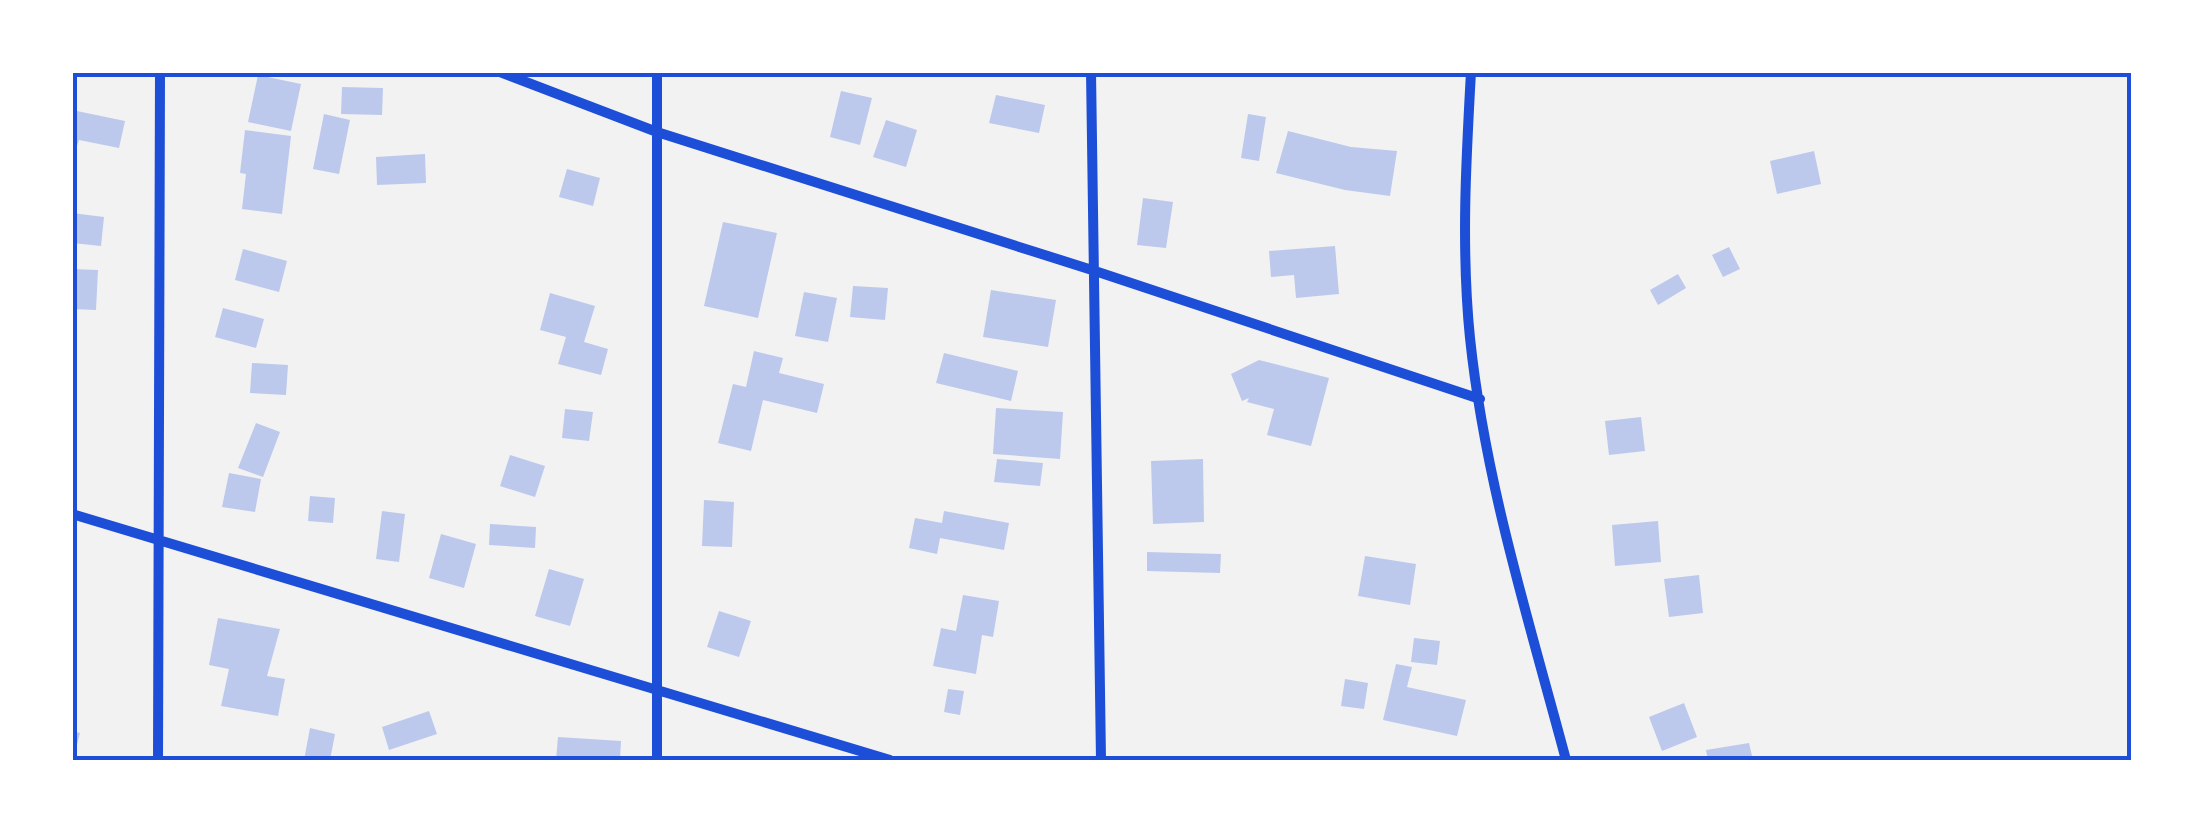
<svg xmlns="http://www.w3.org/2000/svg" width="2204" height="833" font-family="'PT Sans Narrow',sans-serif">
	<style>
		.building { fill: #bdc9ec }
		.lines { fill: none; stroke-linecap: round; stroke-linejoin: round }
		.minor { stroke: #1d4ed8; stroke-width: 10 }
		.neatline { fill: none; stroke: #1d4ed8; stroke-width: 4 }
	</style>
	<rect width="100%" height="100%" fill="#f2f2f2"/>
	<path class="building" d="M 258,75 L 301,84 L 291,131 L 248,122 Z
		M 342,87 L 383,88 L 382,115 L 341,114 Z
		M 841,91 L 872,98 L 860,145 L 830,137 Z
		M 996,95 L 1045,105 L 1039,133 L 989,123 Z
		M 72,110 L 125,121 L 119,148 L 79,140 L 72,160 Z
		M 324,114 L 350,120 L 339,174 L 313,169 Z
		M 1248,114 L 1266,117 L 1259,161 L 1241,158 Z
		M 886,120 L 917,130 L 906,167 L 873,157 Z
		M 245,130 L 291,136 L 282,214 L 242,209 L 246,174 L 240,173 Z
		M 1288,131 L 1351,147 L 1397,151 L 1390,196 L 1345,190 L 1276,173 Z
		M 1814,151 L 1821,184 L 1777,194 L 1770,161 Z
		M 425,154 L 426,183 L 377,185 L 376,157 Z
		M 567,169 L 600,178 L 593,206 L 559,197 Z
		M 1143,198 L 1173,202 L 1166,248 L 1137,245 Z
		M 72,213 L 104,217 L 101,246 L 72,243 Z
		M 723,222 L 777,233 L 758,318 L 704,306 Z
		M 1335,246 L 1339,294 L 1296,298 L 1294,275 L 1271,277 L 1269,251 Z
		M 1729,247 L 1740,269 L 1723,277 L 1712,255 Z
		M 243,249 L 287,261 L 279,292 L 235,280 Z
		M 72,269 L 98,270 L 96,310 L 72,309 Z
		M 1678,274 L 1686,288 L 1658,305 L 1650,290 Z
		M 853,286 L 888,288 L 885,320 L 850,317 Z
		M 991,290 L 1056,300 L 1048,347 L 983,337 Z
		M 804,292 L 837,298 L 828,342 L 795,336 Z
		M 550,293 L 595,306 L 584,342 L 608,349 L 601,375 L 558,364 L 566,337 L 540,330 Z
		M 223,308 L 264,319 L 256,348 L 215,337 Z
		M 754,351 L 783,358 L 779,373 L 824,384 L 817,413 L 763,400 L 751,451 L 718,443 L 733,384 L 746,387 Z
		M 944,353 L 1018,371 L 1011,401 L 936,383 Z
		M 1259,360 L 1329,378 L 1311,446 L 1267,435 L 1274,409 L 1247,402 L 1249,398 L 1242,401 L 1231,374 Z
		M 252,363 L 288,365 L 286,395 L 250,393 Z
		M 996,408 L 1063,412 L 1060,459 L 993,454 Z
		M 565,409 L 593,412 L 589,441 L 562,438 Z
		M 1641,417 L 1645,451 L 1609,455 L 1605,421 Z
		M 256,423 L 280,432 L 263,477 L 238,468 Z
		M 510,455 L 545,466 L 535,497 L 500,486 Z
		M 997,459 L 1043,463 L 1040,486 L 994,482 Z
		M 1203,459 L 1204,522 L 1153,524 L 1151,461 Z
		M 229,473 L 261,479 L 255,512 L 222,507 Z
		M 310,496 L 335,498 L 333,523 L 308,521 Z
		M 704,500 L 734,502 L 732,547 L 702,546 Z
		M 382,511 L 405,514 L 399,562 L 376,559 Z
		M 944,511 L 1009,523 L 1004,550 L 940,538 L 937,554 L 909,548 L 915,518 L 942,523 Z
		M 1658,521 L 1661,562 L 1615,566 L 1612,525 Z
		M 490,524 L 536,527 L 535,548 L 489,545 Z
		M 441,534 L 476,544 L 464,588 L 429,578 Z
		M 1147,552 L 1221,554 L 1220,573 L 1147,571 Z
		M 1365,556 L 1416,564 L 1410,605 L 1358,596 Z
		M 549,569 L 584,579 L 570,626 L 535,616 Z
		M 1699,575 L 1703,613 L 1669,617 L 1664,579 Z
		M 963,595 L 999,601 L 993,637 L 982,635 L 976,674 L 933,666 L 941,628 L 956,631 Z
		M 719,611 L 751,621 L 739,657 L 707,647 Z
		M 218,618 L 280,629 L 267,676 L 285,679 L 278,716 L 221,706 L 229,669 L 209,665 Z
		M 1414,638 L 1440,641 L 1437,665 L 1411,662 Z
		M 1396,664 L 1412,667 L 1407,687 L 1466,700 L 1457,736 L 1383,720 Z
		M 1345,679 L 1368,683 L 1364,709 L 1341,706 Z
		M 948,689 L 964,691 L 960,715 L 944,712 Z
		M 1684,703 L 1697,737 L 1662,751 L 1649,717 Z
		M 429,711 L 437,734 L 389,750 L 382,727 Z
		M 310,728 L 335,734 L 330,760 L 304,760 Z
		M 72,731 L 80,733 L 74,757 L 72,757 Z
		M 558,737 L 621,741 L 620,760 L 556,760 Z
		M 1749,743 L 1753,760 L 1708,760 L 1706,750 Z"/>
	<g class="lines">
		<path class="minor" d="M 500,72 L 657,132 L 1092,270 L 1480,399
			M 657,72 L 657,760
			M 1091,72 L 1101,760
			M 1471,72 C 1466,161 1461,249 1470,338 C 1485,482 1529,621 1566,760
			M 72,514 L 890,760
			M 158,760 L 160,72"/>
	</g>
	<rect width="2204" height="833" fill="none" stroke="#ffffff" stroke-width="150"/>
	<rect x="75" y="75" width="2054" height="683" class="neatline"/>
</svg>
